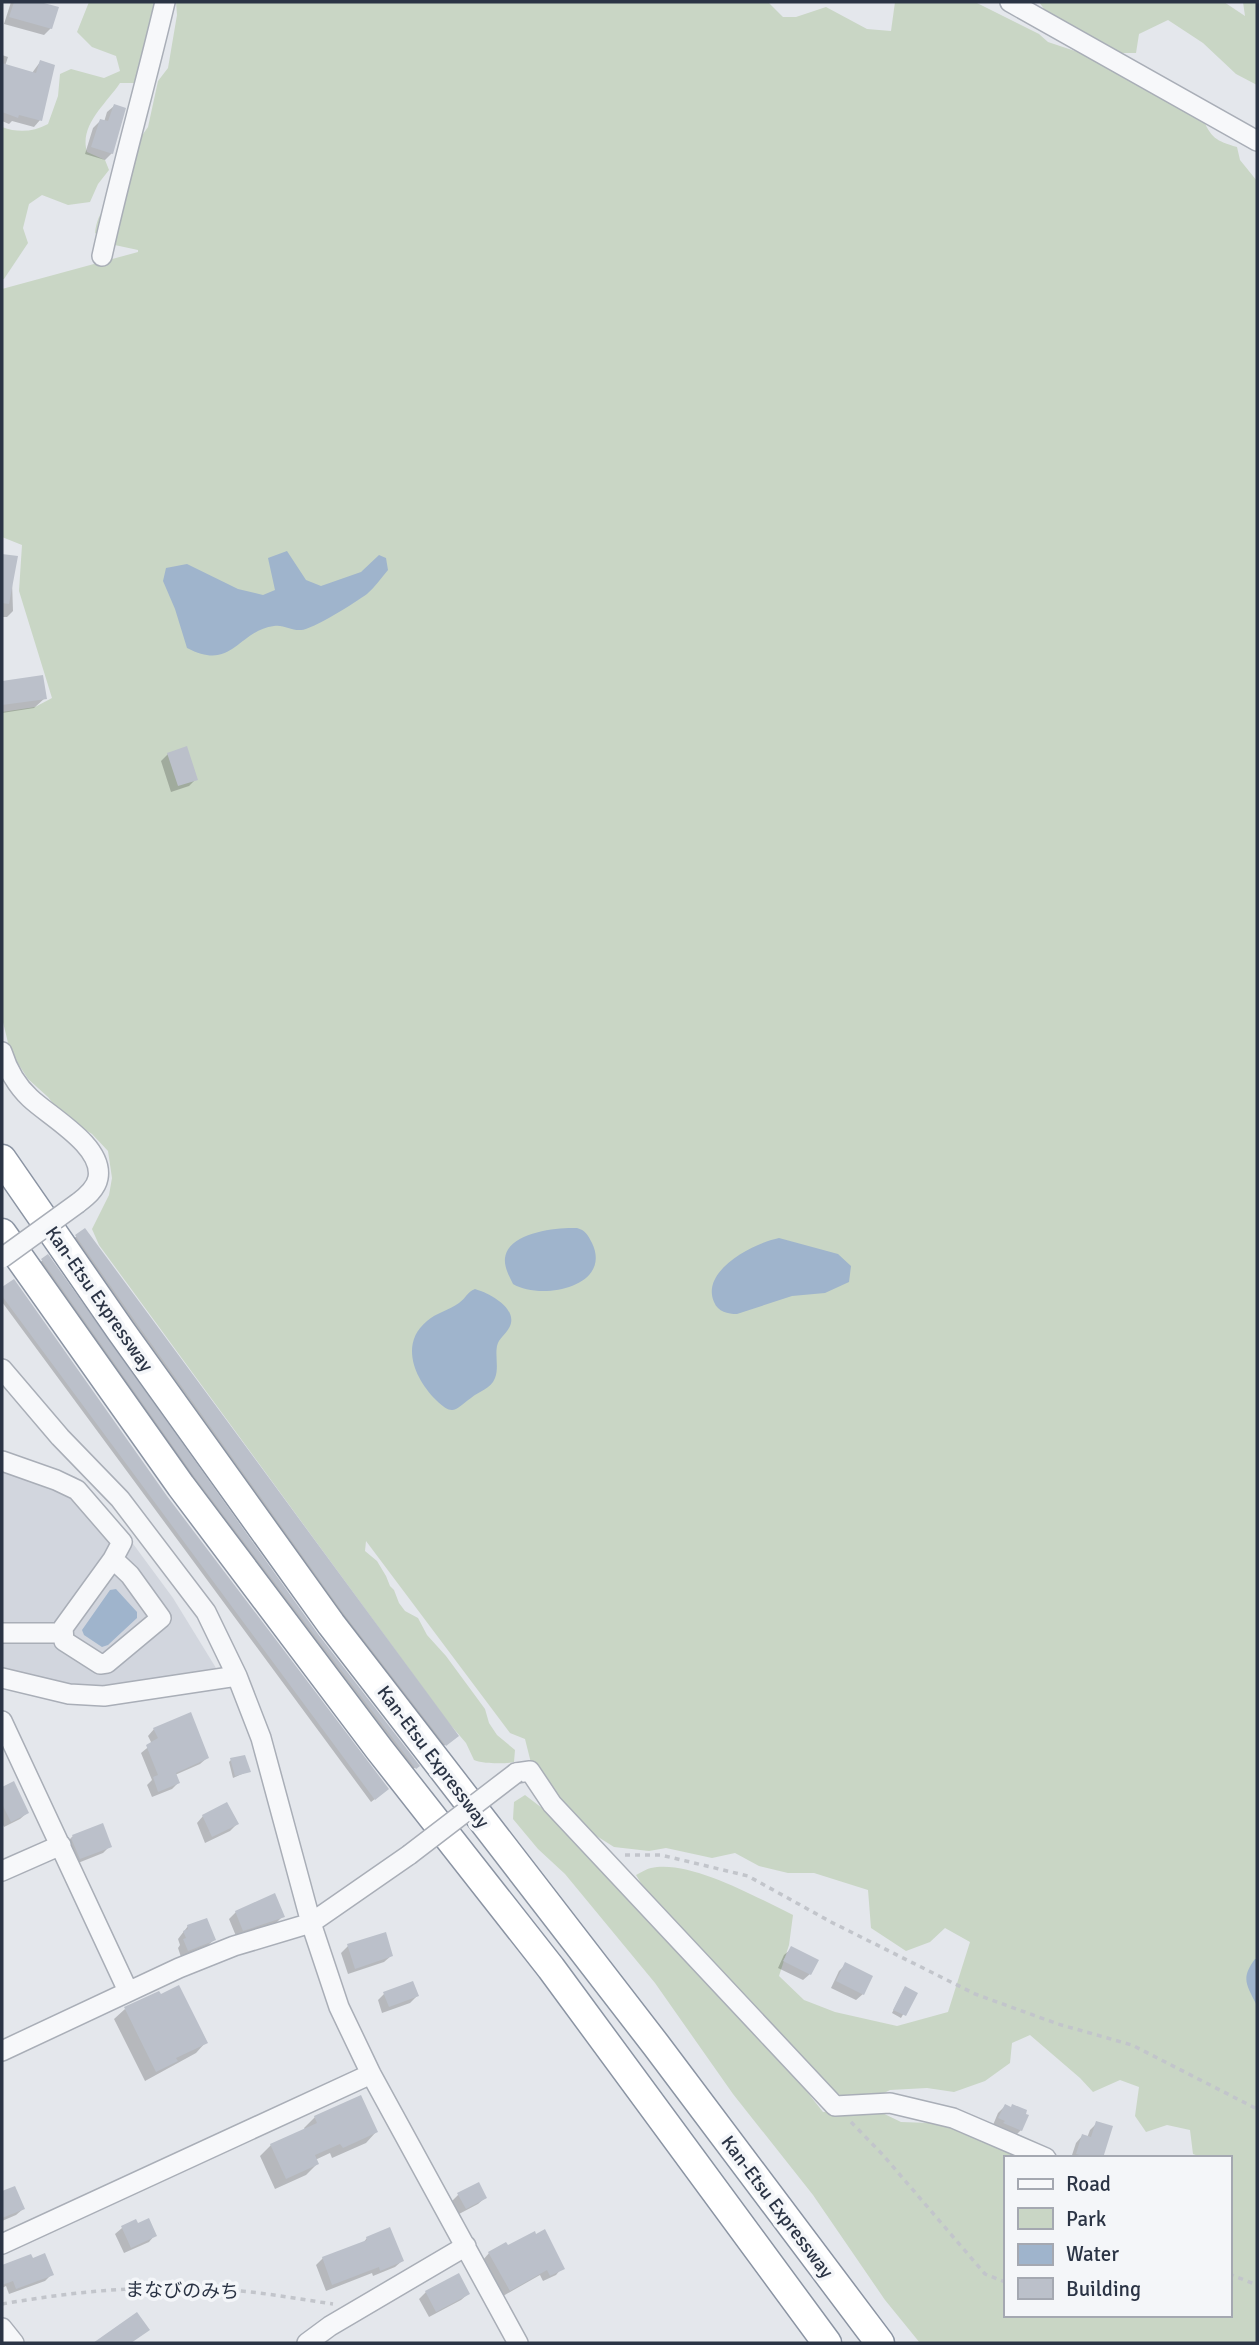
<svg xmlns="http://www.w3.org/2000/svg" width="1259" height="2345" font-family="Signika,'Noto Sans JP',sans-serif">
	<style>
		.built { fill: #d2d6de }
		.green { fill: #c9d6c5 }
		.water { fill: #9fb4cc }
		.shadow { fill: #0003 }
		.building { fill: #bbc0ca }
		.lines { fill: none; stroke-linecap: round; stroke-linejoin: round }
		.minor-casing { stroke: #a9aeb7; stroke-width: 22 }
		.highway-casing { stroke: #8b94a3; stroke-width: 31 }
		.path { stroke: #c2c5cb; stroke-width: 3.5; stroke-dasharray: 5 5; stroke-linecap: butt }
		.minor { stroke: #f7f8fa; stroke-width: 19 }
		.highway { stroke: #fff; stroke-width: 28 }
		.minor-bridge-casing { stroke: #a9aeb7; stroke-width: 22; stroke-linecap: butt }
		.minor-bridge { stroke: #f7f8fa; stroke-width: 19 }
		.labels { text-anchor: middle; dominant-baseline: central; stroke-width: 7; stroke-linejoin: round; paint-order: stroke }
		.street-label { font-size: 19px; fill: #2b3445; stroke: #f4f6f9 }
	</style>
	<rect width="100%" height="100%" fill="#e4e7ec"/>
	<path class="built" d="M 2,1450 L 76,1477 L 128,1537 L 173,1598 L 216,1668 L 213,1673 L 108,1688 L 83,1687 L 2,1669 Z"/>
	<path class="green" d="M 89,2 L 159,2 L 138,83 L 120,83 C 106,104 79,125 87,152 L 105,160 L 109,170 L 98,184 L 90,202 L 68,205 L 42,195 L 29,204 L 23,228 L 28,243 L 4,279 L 2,279 L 2,127 C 18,133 33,132 48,124 L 58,96 L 60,74 L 71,69 L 104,78 L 120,71 L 116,56 L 92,47 L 77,32 Z
		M 176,2 L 768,2 L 783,17 L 796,17 L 826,7 L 867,29 L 891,31 L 895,2 L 975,2 L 1039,34 L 1048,42 L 1099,59 L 1202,117 C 1211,138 1216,141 1237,147 L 1240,160 L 1257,181 L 1257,2343 L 920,2343 L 885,2300 L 813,2195 L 733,2094 L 655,1983 L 565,1874 L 538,1849 L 513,1819 L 514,1802 L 525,1795 L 542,1808 L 592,1855 L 751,2021 L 823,2112 L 872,2108 L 901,2122 L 959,2124 L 1018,2158 L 1005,2158 L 1005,2315 L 1229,2315 L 1229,2158 L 1204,2158 L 1193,2154 L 1190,2130 L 1167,2125 L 1146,2132 L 1135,2116 L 1139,2087 L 1120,2080 L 1093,2092 L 1080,2078 L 1030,2035 L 1012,2043 L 1010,2063 L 985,2081 L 954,2092 L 927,2088 L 890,2090 L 872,2099 L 840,2095 L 815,2079 L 656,1908 L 636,1875 C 640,1873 646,1869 651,1868 C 689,1859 758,1898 793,1915 L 789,1945 L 779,1976 L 804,2000 L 835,2012 L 897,2026 L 948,2012 L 970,1942 L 945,1928 L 930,1942 L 906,1951 L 871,1928 L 868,1890 L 814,1873 L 788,1873 L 759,1866 L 735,1853 L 712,1858 L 666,1848 L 649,1851 L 614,1847 L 587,1830 L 574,1816 L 531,1763 L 525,1739 L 510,1733 L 366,1541 L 365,1551 L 377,1561 L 386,1576 L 390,1586 L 394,1590 L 399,1603 L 405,1611 L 418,1618 L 427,1635 L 446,1656 L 485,1709 L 489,1723 L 497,1735 L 515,1750 L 514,1762 C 506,1764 482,1764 474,1760 L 466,1743 L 448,1722 L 99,1245 L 92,1229 L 109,1195 L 112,1178 L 108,1151 L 92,1134 L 62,1115 L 48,1097 L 28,1079 L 10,1051 L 2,1018 L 2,712 L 35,707 L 52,698 L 19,591 L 22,545 L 2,537 L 2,289 L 138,252 L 138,250 L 110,244 L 95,233 C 98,209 108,205 127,192 L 141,137 L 148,127 L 158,81 L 168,68 L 177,15 Z
		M 1039,2 L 1224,2 L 1245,16 L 1243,2 L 1257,2 L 1257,85 L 1236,74 L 1203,43 L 1168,20 L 1139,34 L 1136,53 L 1119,53 L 1050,17 Z"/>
	<path class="water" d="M 287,551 L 306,580 L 321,586 L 361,572 L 379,555 L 386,558 L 388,570 C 381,578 375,587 367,594 C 356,602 312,630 301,630 C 292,631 283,624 274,626 C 237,631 233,672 187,648 L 175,609 L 163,581 L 166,568 L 187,564 L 238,589 L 263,595 L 275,590 L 268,558 Z
		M 577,1228 C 585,1230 588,1235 592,1243 C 613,1287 541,1301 513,1284 C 509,1276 504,1267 505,1258 C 508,1232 558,1227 577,1228 Z
		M 779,1238 L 838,1254 L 851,1266 L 849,1282 L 825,1293 L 792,1296 L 737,1314 C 728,1314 718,1312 714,1302 C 700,1270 755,1243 779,1238 Z
		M 475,1289 C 489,1293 520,1309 509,1328 C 505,1335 499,1338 497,1346 C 495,1356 499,1368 495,1378 C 491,1389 479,1391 471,1398 C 456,1408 454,1418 436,1400 C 415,1379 399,1344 427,1321 C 436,1313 449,1310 459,1303 C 466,1298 467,1292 475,1289 Z
		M 116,1589 L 137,1612 L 137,1618 L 108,1645 L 102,1647 L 84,1635 L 82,1630 L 110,1590 Z
		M 1255,1959 L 1257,1959 L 1257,2006 C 1247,1985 1240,1979 1255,1959 Z"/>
	<path class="shadow" d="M 11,2 L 34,2 L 57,8 L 51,28 L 44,35 L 4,24 Z
		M 2,55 L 8,57 L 5,66 L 32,73 L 40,62 L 40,120 L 34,127 L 12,121 L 9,124 L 2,121 Z
		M 114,106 L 112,153 L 105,160 L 85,154 L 93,128 L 100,121 L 104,122 L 107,112 Z
		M 2,555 L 16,558 L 12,581 L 13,611 L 7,617 L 2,617 Z
		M 42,677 L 45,698 L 34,708 L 2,713 L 2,682 Z
		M 168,754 L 196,779 L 189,786 L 171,792 L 161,761 Z
		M 85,1230 L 454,1739 L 442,1747 L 342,1617 L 132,1324 L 73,1239 Z
		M 47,1257 L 316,1635 L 417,1766 L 412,1770 L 192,1479 L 39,1263 Z
		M 13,1281 L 166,1497 L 384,1792 L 371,1802 L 2,1302 L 2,1289 Z
		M 154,1729 L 207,1758 L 200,1764 L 175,1775 L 178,1783 L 172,1789 L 152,1797 L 147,1785 L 152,1780 L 141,1753 L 152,1744 L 148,1736 Z
		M 231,1760 L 249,1771 L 233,1778 L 229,1762 Z
		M 13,1784 L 27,1813 L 20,1819 L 4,1827 L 2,1823 L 2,1789 Z
		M 203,1816 L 237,1824 L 230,1831 L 205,1843 L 197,1823 Z
		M 73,1836 L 110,1846 L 103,1853 L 73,1865 L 66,1843 Z
		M 236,1912 L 283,1916 L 276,1923 L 236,1936 L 229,1919 Z
		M 188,1926 L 214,1940 L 207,1946 L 181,1957 L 178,1948 L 180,1945 L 178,1939 Z
		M 348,1946 L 391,1956 L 384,1962 L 348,1974 L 341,1953 Z
		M 791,1949 L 810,1974 L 803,1980 L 778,1968 L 784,1955 Z
		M 846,1964 L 863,1994 L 856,2000 L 831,1988 L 839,1971 Z
		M 903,1991 L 915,1994 L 901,2018 L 892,2013 Z
		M 384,1994 L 417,1996 L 410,2003 L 382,2013 L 378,2000 Z
		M 125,2009 L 206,2042 L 196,2053 L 145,2081 L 114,2019 Z
		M 360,2097 L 376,2132 L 366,2143 L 332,2158 L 330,2153 L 315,2160 L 317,2164 L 306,2175 L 275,2189 L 260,2156 L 271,2145 L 305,2130 L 304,2128 L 315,2117 Z
		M 1005,2106 L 1021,2130 L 1014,2137 L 993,2125 L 998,2113 Z
		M 1097,2123 L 1101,2158 L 1071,2158 L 1076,2143 L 1082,2136 L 1087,2138 L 1090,2130 Z
		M 3,2193 L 23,2209 L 16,2215 L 2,2221 Z
		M 458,2195 L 485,2198 L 478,2204 L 459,2214 L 452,2201 Z
		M 137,2225 L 155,2235 L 149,2242 L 124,2253 L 115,2234 L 122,2228 Z
		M 367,2238 L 402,2261 L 395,2267 L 373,2276 L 372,2273 L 326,2291 L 316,2265 L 323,2258 L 363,2243 Z
		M 489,2253 L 562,2268 L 556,2275 L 543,2281 L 540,2275 L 503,2296 L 483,2260 Z
		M 30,2257 L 52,2274 L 45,2281 L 9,2294 L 6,2286 L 2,2288 L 2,2269 Z
		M 426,2292 L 468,2294 L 461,2300 L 429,2317 L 419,2299 Z"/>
	<path class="building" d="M 14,2 L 40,2 L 59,7 L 52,29 L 9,17 Z
		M 40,60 L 55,65 L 42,121 L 19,115 L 18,118 L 2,112 L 2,63 L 36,73 Z
		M 114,104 L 126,108 L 113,154 L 91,147 L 100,119 L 108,121 Z
		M 2,554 L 18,556 L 9,604 L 2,603 Z
		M 43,675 L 47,699 L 2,705 L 2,681 Z
		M 187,746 L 198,780 L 178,786 L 167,753 Z
		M 85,1228 L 459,1736 L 446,1746 L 344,1614 L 135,1321 L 75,1235 Z
		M 48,1254 L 318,1634 L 420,1766 L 416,1769 L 194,1476 L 41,1259 Z
		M 14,1279 L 167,1496 L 389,1789 L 375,1800 L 2,1296 L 2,1287 Z
		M 191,1712 L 209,1758 L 176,1773 L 180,1783 L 158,1792 L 153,1777 L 158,1775 L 146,1745 L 158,1738 L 153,1728 Z
		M 245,1755 L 251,1772 L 235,1776 L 230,1758 Z
		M 14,1781 L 29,1813 L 11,1822 L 2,1804 L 2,1787 Z
		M 227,1802 L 239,1824 L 212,1837 L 202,1815 Z
		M 103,1823 L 112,1847 L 80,1859 L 71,1838 L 73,1837 L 72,1835 Z
		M 275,1893 L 285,1917 L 243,1931 L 235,1911 Z
		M 207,1918 L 216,1940 L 188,1951 L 183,1939 L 186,1938 L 183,1931 L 188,1929 L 187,1925 Z
		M 386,1932 L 393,1956 L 355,1969 L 347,1944 Z
		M 791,1946 L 819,1960 L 811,1975 L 783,1961 Z
		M 845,1962 L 873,1976 L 864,1995 L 836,1981 Z
		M 413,1981 L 419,1996 L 389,2007 L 383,1992 Z
		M 179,1985 L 208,2043 L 176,2058 L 178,2061 L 156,2072 L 124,2007 L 159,1991 L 161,1994 Z
		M 905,1986 L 918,1993 L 906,2016 L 893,2010 Z
		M 361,2095 L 378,2132 L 343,2148 L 340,2144 L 315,2155 L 319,2164 L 286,2179 L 270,2144 L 317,2123 L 314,2116 Z
		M 1005,2104 L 1011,2107 L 1012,2104 L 1027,2110 L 1026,2114 L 1029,2115 L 1022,2131 L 1003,2123 L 1005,2121 L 998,2118 Z
		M 1096,2121 L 1113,2126 L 1103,2158 L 1090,2158 L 1076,2154 L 1082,2134 L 1091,2137 Z
		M 479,2182 L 487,2198 L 466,2209 L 457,2193 Z
		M 15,2186 L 25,2209 L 2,2218 L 2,2191 Z
		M 149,2218 L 157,2236 L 131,2248 L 121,2226 L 136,2219 L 138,2223 Z
		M 390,2227 L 404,2261 L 380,2271 L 379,2267 L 332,2285 L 322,2257 L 367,2240 L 366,2237 Z
		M 545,2229 L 565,2269 L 550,2276 L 547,2270 L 510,2291 L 488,2252 L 506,2242 L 508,2245 L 535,2231 L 536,2234 Z
		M 45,2253 L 54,2275 L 16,2289 L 13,2281 L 2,2285 L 2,2265 L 31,2254 L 33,2258 Z
		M 459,2273 L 470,2294 L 436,2312 L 425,2291 Z
		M 137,2312 L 150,2330 L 131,2343 L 93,2343 Z"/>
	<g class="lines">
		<defs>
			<path id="minor" d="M 1010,2 L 1257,141
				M 102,256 C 121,170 145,87 165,2
				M 2,1052 C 7,1068 17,1086 30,1098 C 50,1117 104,1146 98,1178 C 96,1189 86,1197 78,1203
				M 2,1369 L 60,1437 L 120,1499 L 206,1612 L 237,1676 L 261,1738 L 311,1923 L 339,2007 L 371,2074 L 518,2343
				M 2,1461 L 56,1480 L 77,1490 L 122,1542 L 113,1559
				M 113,1559 L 130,1575 L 161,1618 L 107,1663 L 100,1664 L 64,1641 L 63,1628 Z
				M 2,1633 L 63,1633
				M 2,1678 L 69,1694 L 104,1696 L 237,1676
				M 2,1721 L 128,1991
				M 516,1773 L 530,1771 L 552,1804 L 835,2106 L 890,2103 L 953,2118 L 1046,2158
				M 2,1871 L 61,1845
				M 2,2051 L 179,1968 L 234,1946 L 311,1923 L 409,1855
				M 2,2244 L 371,2074
				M 2,2328 L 14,2343
				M 307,2343 L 330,2326 L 466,2246"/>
			<path id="highway" d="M 2,1159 L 121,1331 L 331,1624 L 656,2045 L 880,2343
				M 2,1233 L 181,1486 L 379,1749 L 551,1968 L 827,2343"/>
		</defs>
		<use href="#minor" class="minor-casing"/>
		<use href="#highway" class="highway-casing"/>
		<path class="path" d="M 625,1855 L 661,1855 L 748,1876 L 831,1922 L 975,1994 L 1058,2024 L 1132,2045 L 1257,2109
			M 851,2122 L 883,2155 L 985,2274 L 1005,2282
			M 1229,2274 L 1257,2285
			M 2,2304 C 76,2291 152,2284 227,2290 C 262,2292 298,2299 333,2304"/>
		<use href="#minor" class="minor"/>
		<use href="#highway" class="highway"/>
		<defs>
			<path id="minor-bridge" d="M 2,1258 L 78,1203
				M 409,1855 L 516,1773"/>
		</defs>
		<use href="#minor-bridge" class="minor-bridge-casing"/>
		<use href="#minor-bridge" class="minor-bridge"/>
	</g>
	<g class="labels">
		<g class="street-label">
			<text transform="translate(99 1299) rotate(55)">Kan-Etsu Expressway</text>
			<text transform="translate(433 1757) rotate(53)">Kan-Etsu Expressway</text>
			<text transform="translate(777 2207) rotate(53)">Kan-Etsu Expressway</text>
			<text transform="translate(182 2291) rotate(1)">まなびのみち</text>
		</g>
	</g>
	<rect width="1259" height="2345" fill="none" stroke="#2b3445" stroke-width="7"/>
	<rect x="1004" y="2156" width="228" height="161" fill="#f4f6f9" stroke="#a4a8b1" stroke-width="2"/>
	<rect x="1018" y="2179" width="35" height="10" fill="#f7f8fa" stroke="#a4a8b1" stroke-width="2"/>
	<text x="1066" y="2191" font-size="21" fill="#2b3445">Road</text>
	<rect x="1018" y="2208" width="35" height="21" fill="#c9d6c5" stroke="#a4a8b1" stroke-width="2"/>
	<text x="1066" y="2226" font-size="21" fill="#2b3445">Park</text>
	<rect x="1018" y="2244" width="35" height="21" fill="#9fb4cc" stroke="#a4a8b1" stroke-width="2"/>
	<text x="1066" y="2261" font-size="21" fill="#2b3445">Water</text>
	<rect x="1018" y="2278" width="35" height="21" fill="#bbc0ca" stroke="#a4a8b1" stroke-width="2"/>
	<text x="1066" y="2296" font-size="21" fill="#2b3445">Building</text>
</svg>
